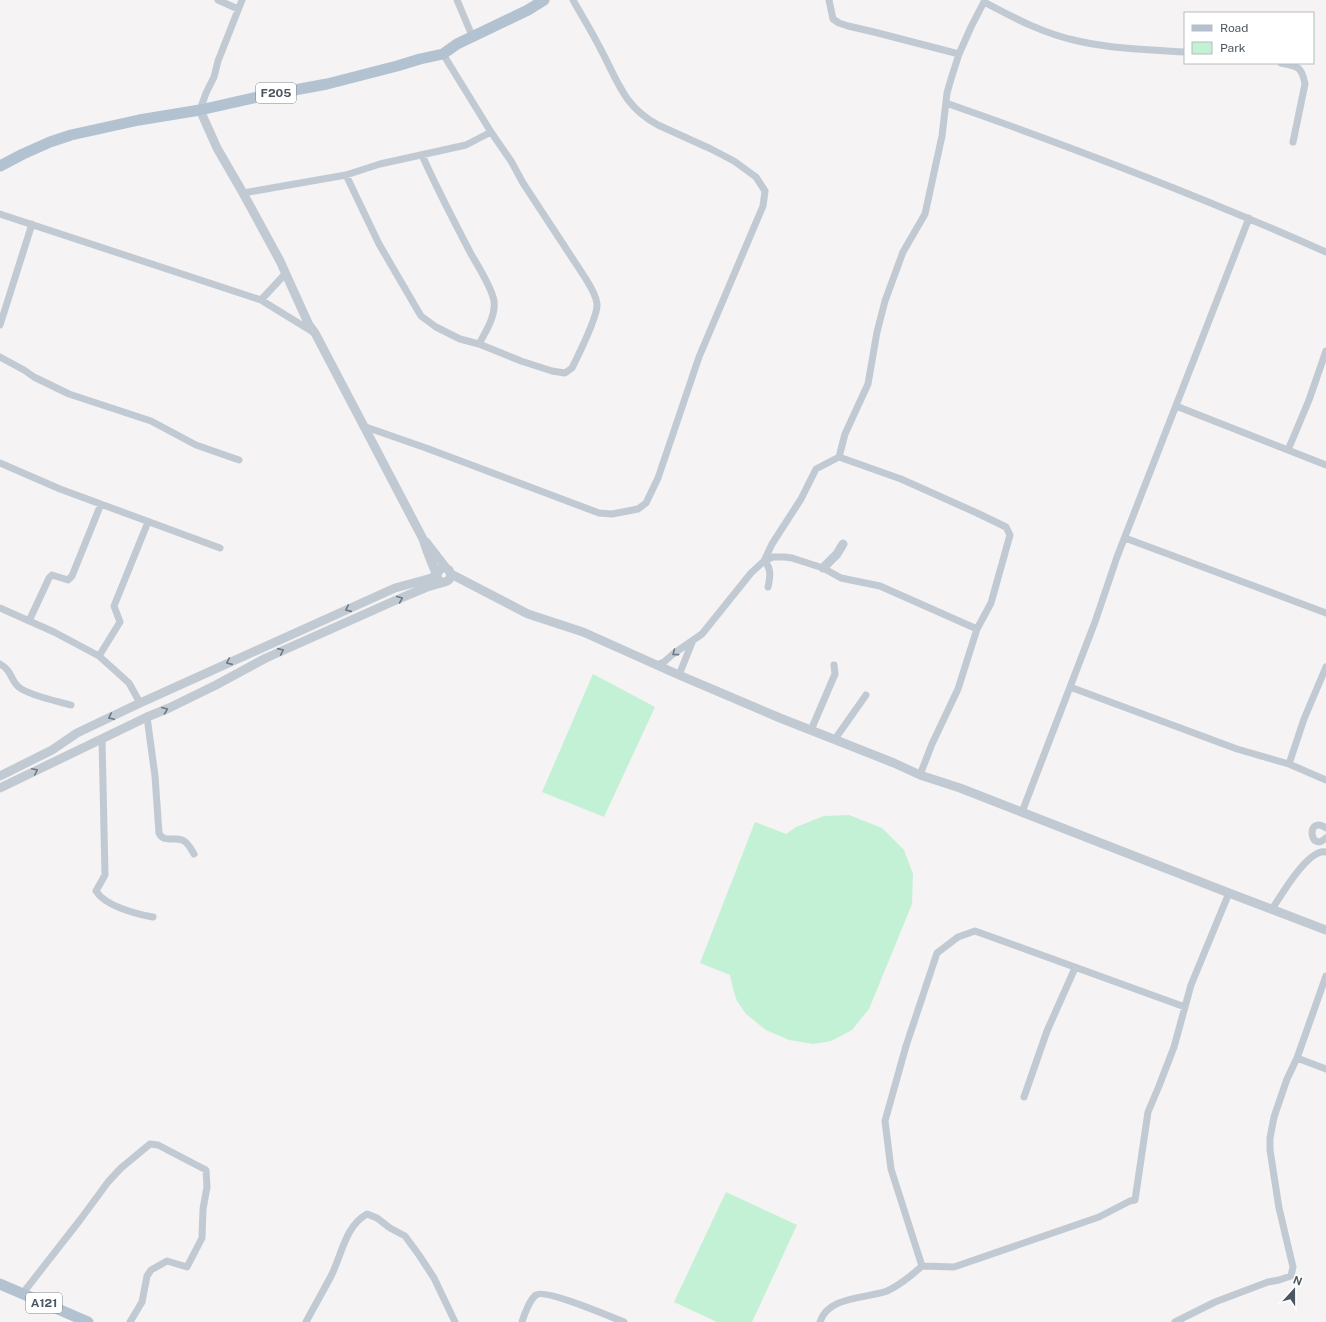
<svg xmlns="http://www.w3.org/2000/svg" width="1326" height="1322" font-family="'Public Sans',sans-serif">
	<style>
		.green { fill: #c3f1d5 }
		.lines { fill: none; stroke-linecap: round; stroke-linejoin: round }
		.minor { stroke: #c1cad2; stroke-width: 7 }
		.tertiary { stroke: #c1cad2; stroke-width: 9 }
		.primary { stroke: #b3c2d1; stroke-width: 11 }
		.oneway { stroke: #6e7983 }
		.labels { text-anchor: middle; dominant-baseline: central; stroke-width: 3; stroke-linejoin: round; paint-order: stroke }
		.shield { fill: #fff; stroke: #808990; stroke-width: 1 }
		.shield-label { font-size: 12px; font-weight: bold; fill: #4a5661 }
	</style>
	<rect width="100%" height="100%" fill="#f5f3f3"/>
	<path class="green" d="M 593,674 L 655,707 L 604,817 L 542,792 Z
		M 849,815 L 882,828 L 904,850 L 913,874 L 912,904 L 869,1009 L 852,1030 L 831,1041 L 813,1044 L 789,1040 L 766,1030 L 746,1014 L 737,1001 L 733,989 L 730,975 L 700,963 L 755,822 L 786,834 L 796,827 L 824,816 Z
		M 726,1192 L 797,1225 L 752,1322 L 717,1322 L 674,1302 Z"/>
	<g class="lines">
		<path class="minor" d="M 218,0 L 238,9
			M 457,0 L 473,38
			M 829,0 L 833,19 L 839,23 L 848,26 L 874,32 L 959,54
			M 984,2 C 1014,18 1044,34 1078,41 C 1113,49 1150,50 1185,52
			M 1281,63 C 1298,66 1302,67 1305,84 L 1293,142
			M 946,103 C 1075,148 1202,197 1326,252
			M 200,110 L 206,93 L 214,77 L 218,61 L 242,0
			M 422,155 C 437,189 454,221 471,254 C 478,266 492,288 494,301 C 496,316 486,331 479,344
			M 346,175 L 379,244 L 421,316 L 436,327 L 460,339 L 479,344 L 521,361 L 552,371 L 565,373 L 572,368 C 578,356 598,316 597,304 C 596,294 589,284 584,276 L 523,183 L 511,161 L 491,132 L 443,54
			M 243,193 L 346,175 L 380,164 L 466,145 L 491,132
			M 0,214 L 261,300 L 313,332
			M 261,300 L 286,273
			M 0,325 L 32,224
			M 0,357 L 24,370 L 34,377 L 69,394 L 151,421 L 196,445 L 239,460
			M 1176,406 L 1326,465
			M 363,426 L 426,448 L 599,513 L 612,514 L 638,509 L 646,503 L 658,478 L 699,357 L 763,206 L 765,191 L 756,177 L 734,161 L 711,149 L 658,125 C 623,106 618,81 600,48 C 592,32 582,16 573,0
			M 1288,450 L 1309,400 L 1326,351
			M 839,457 L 901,479 L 977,513 L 1006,527 L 1010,535 L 991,603 L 977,629 L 958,689 L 932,744 L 920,775
			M 0,463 L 60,489 L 220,548
			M 1125,538 L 1326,613
			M 768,587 C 770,578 772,568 764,561 L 773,557 L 785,557 L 792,558 L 823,568 L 841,578 L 880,586 L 977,629
			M 0,608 L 54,632 L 99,656 L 129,683 L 140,703
			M 29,621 L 49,578 L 52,575 L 68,580 L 72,576 L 101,504
			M 99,656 L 120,622 L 114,606 L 148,522
			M 0,664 C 13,671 10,681 20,688 C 31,696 57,701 71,705
			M 657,665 L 664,662 L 673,654 L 702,634 L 751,573 L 764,561 L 772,544 L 801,499 L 816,469 L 839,457 L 845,434 L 868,384 L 877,332 L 885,301 L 903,252 L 925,214 L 942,136 L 947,93 L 951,79 L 959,54 L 971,27 L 985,0
			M 679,675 L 693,640
			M 1070,687 L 1237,749 L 1289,764 L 1326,780
			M 147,717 L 155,776 L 159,833 C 163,843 175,837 182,840 C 188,842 191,849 194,854
			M 811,730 L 835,674 L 834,665
			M 102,739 L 105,875 L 96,891 C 105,906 136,914 153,917
			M 835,739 L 866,695
			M 1289,764 L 1304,719 L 1326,667
			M 1022,812 L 1095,622 L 1117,557 L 1249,218
			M 1326,828 C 1306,814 1309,854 1326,838
			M 1272,909 C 1281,896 1308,848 1326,852
			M 1297,1058 L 1326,1069
			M 1024,1097 L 1047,1031 L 1075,968
			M 922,1266 L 954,1267 L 1099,1217 L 1130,1201 L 1135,1200 L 1148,1112 L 1159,1086 L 1174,1047 L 1191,985 L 1229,893
			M 23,1293 L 80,1220 L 108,1182 L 121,1168 L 150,1144 L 158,1145 L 206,1170 L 207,1187 L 203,1209 L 202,1238 L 187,1267 L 167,1261 L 151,1270 L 147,1276 L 142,1302 L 130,1322
			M 306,1322 C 314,1307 322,1293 330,1278 C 342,1256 344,1227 367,1214 L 377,1218 L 390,1228 L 405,1236 L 419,1255 L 434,1278 L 455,1322
			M 522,1322 C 524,1315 530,1299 536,1295 C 544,1288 611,1317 624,1322
			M 820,1322 C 828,1296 865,1299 887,1291 C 900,1285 911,1276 922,1266 L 891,1169 L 885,1121 L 906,1046 L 937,953 L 958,937 L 975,931 L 1185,1007
			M 1175,1322 L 1215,1302 L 1268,1282 L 1279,1280 L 1291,1276 L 1293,1267 L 1279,1208 L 1270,1150 L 1270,1138 L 1274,1117 L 1287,1079 L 1297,1058 L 1326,976"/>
		<path class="tertiary" d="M 200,110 L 217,148 L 243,193 L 280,261 L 309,325 L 315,333 L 423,539 C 427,552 430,559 435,571 C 437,575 437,577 439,581 C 444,583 449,582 451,576 L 449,570 L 446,568 L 441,568 L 437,574
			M 426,542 L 446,568
			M 823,568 L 837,554 L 843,544
			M 451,574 L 528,614 L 583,632 L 679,675 L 780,718 L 894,763 L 920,775 L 960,788 L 1229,893 L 1326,930
			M 0,776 L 52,750 L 77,733 L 140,703 L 395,588 L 428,579 L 437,576
			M 0,788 L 147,717 L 169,708 L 216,685 L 266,658 L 394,601 L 427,587 L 445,582"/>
		<path class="primary" d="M 0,166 L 23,154 L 50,142 L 71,135 L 139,120 L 200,110 L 262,96 L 327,84 L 397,66 L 420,59 L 443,54 L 457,44 L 528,10 L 544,0
			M 0,1284 L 88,1322"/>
	</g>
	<defs><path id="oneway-chevron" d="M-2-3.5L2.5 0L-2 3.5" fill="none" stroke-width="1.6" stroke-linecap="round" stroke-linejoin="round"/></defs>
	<g class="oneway">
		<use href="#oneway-chevron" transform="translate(400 599) rotate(-23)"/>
		<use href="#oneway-chevron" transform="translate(348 609) rotate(156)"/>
		<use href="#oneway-chevron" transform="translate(281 651) rotate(-24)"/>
		<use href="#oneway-chevron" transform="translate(675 653) rotate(143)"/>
		<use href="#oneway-chevron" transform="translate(229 662) rotate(156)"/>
		<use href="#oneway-chevron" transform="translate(165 710) rotate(-23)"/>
		<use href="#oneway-chevron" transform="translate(111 717) rotate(155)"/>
		<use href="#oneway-chevron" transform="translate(35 771) rotate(-26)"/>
	</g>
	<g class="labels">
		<g class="shield">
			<rect x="256" y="83" width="40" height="20" rx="3"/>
			<rect x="26" y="1293" width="36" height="20" rx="3"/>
		</g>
		<g class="shield-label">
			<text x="276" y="93">F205</text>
			<text x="44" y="1303">A121</text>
		</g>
	</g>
	<rect x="1184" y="12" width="130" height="52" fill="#ffffff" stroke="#b7bbc0"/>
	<rect x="1192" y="25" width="20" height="6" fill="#b3c2d1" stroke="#b7bbc0"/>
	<text x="1220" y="32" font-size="12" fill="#4a5661">Road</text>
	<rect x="1192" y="42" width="20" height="12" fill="#c3f1d5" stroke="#b7bbc0"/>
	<text x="1220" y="52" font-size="12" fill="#4a5661">Park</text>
	<g transform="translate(1294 1290) rotate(21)" stroke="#ffffff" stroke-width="3" paint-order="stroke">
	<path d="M0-3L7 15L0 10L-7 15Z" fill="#4a5661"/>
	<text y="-6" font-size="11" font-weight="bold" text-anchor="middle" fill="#4a5661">N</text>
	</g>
</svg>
